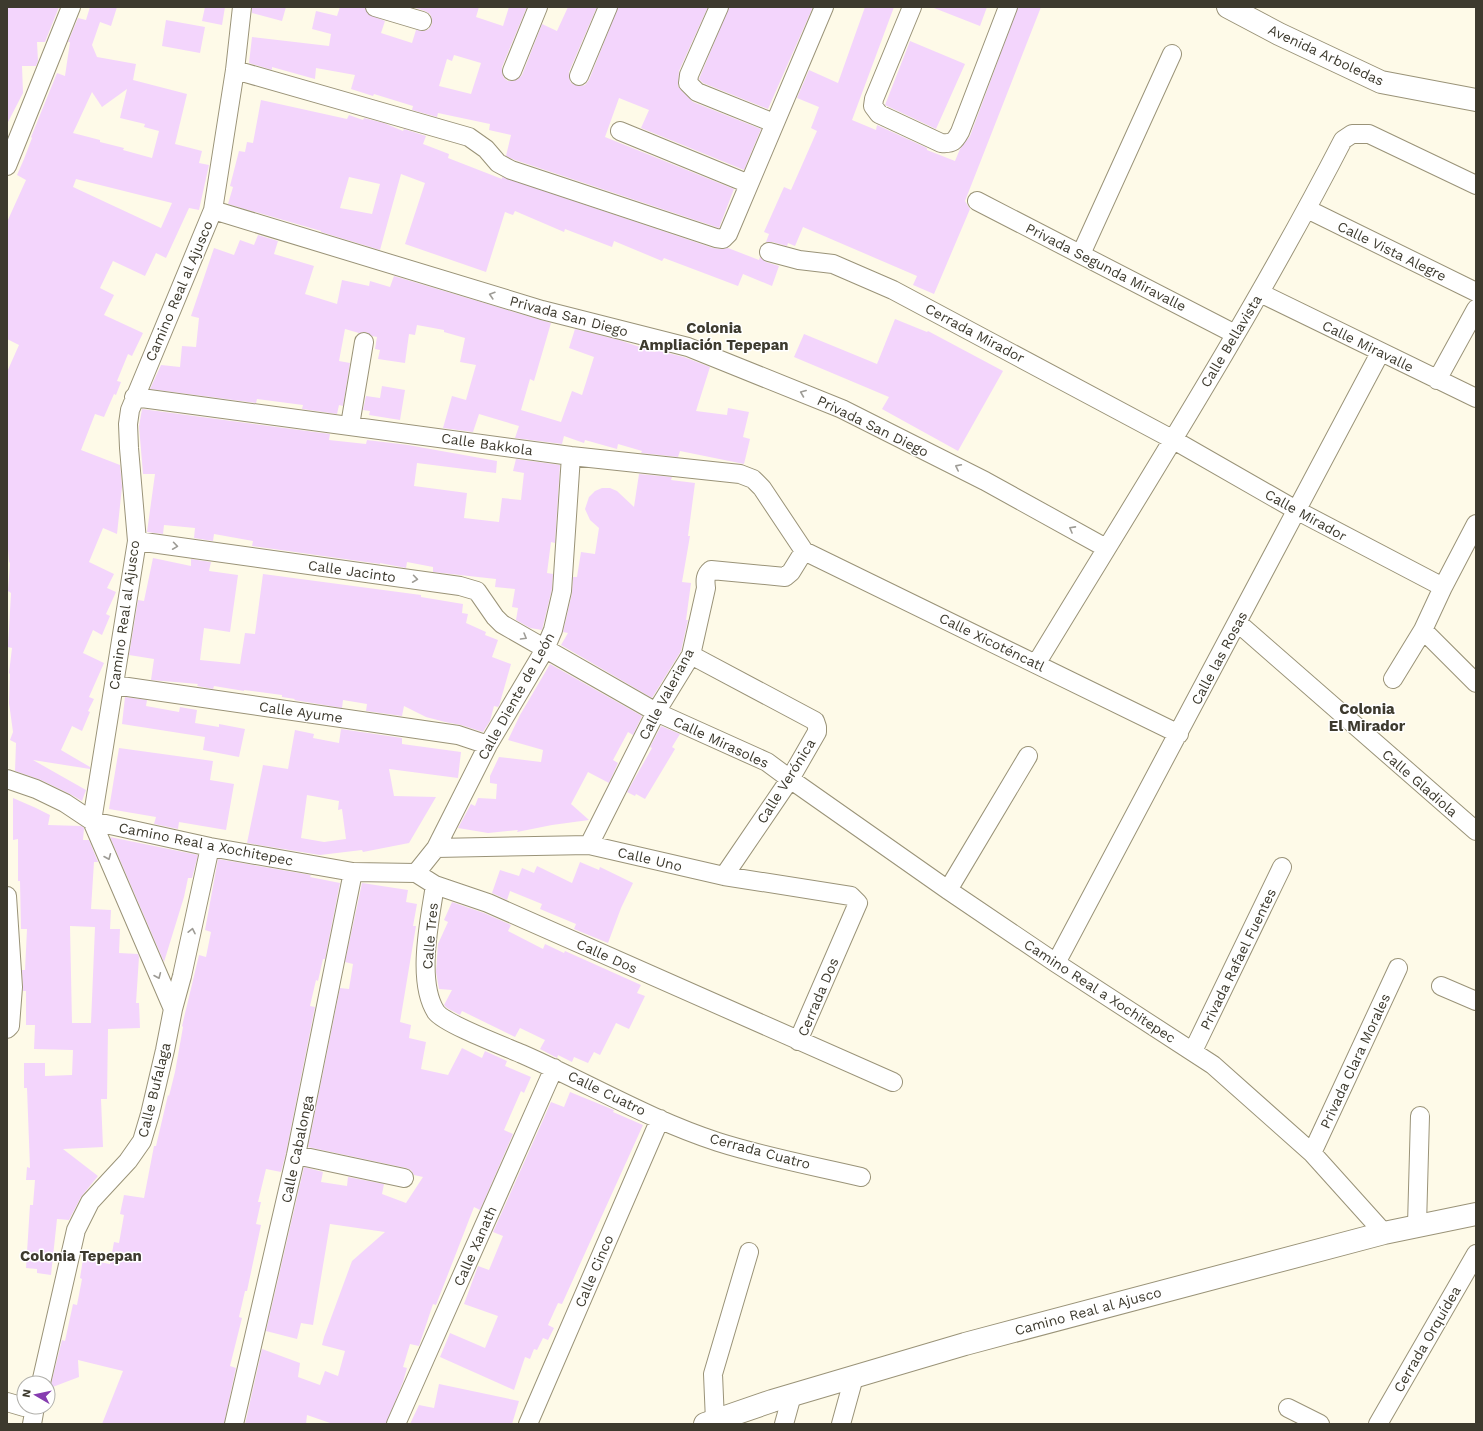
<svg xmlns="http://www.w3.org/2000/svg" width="1483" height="1431" font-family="'Work Sans',sans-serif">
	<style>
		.building { fill: #f3d5fc; fill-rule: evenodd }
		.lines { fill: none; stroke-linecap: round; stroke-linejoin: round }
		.street-casing { stroke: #9a9378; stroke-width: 20 }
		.secondary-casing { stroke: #9a9378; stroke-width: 24 }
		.street { stroke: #fff; stroke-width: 18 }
		.secondary { stroke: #fff; stroke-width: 22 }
		.oneway { stroke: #9e9c96 }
		.labels { text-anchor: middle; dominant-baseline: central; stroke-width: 3; stroke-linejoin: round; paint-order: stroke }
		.street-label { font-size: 14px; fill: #3d3a2e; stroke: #fff }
		.neighbourhood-label { font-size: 15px; font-weight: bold; fill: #3d3a2e; stroke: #fff }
	</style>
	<rect width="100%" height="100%" fill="#fefae8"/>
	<path class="building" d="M 7,7 L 59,7 L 45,42 L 37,42 L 38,61 L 36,66 L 22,66 L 23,93 L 7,124 Z
		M 90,7 L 117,7 L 111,26 L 100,22 L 92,45 L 97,57 L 136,64 L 133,80 L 187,94 L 175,144 L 202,151 L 199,163 L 209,165 L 199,210 L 189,208 L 166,258 L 156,253 L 145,276 L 113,261 L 100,288 L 114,295 L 104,315 L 143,333 L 132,356 L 128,354 L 117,381 L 121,382 L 116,395 L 114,394 L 104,417 L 95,414 L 81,450 L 120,465 L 122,487 L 117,534 L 103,528 L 89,562 L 114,574 L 107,588 L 116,592 L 106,614 L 110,616 L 102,635 L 93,630 L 83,653 L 104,663 L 89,697 L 94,699 L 88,711 L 90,712 L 82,731 L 72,726 L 61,750 L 90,767 L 90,769 L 33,760 L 86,790 L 82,801 L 70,794 L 41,780 L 15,771 L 16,743 L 10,740 L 13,732 L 9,703 L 10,674 L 9,673 L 12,648 L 8,647 L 11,593 L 8,591 L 10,563 L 9,562 L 7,536 L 7,372 L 19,345 L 7,339 L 7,222 L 26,180 L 17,175 L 24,159 L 32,138 L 31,137 L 57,73 L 65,76 L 70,42 L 68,42 L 78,18 L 86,20 ZM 127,89 L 120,118 L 145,124 L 144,127 L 159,131 L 152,158 L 123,150 L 124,148 L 100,142 L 100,140 L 73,133 L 92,92 L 102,107 ZM 76,179 L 172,203 L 161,228 L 73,187 Z
		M 205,7 L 225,7 L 222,25 L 202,21 Z
		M 252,7 L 286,7 L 282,21 L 252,13 Z
		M 340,7 L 365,7 L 368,14 L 385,21 L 381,33 L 412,43 L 416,30 L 424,31 L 429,29 L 432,24 L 432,19 L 430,14 L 425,11 L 412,7 L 479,7 L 476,17 L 503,26 L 509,7 L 527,7 L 502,67 L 502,73 L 504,78 L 508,81 L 513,81 L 518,79 L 522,75 L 542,24 L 557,31 L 568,7 L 597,7 L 569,72 L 569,78 L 571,83 L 575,85 L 580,86 L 585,85 L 589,80 L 618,7 L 708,7 L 679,71 L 678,86 L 681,90 L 693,102 L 761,129 L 744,170 L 641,128 L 649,110 L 619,98 L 605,137 L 734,189 L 719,228 L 515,160 L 506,156 L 511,135 L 489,130 L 490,124 L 438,113 L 437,117 L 412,110 L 413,106 L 374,94 L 373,96 L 351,89 L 355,75 L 316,68 L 315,79 L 272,67 L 272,70 L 249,63 L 252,37 L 329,46 L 331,34 L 312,29 L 316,11 L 337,16 ZM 454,55 L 481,63 L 471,94 L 439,86 L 447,59 L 452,61 Z
		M 729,7 L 813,7 L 768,109 L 703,83 L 699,79 Z
		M 865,7 L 894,7 L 852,120 L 876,130 L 877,125 L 927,148 L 927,150 L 955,161 L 960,149 L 970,136 L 1018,7 L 1041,7 L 965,201 L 970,209 L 934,294 L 913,285 L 917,276 L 803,227 L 795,246 L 788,243 L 787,246 L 772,242 L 766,242 L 769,234 L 764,232 L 784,187 L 791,190 L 817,131 L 811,128 L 819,107 L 797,98 L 809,70 L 838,83 Z
		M 934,7 L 987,7 L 980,26 L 934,8 Z
		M 166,20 L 205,27 L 200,53 L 162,46 Z
		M 910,41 L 965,64 L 936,129 L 885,105 Z
		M 261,100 L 347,119 L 349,115 L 363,120 L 364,118 L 384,123 L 403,131 L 404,129 L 426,136 L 423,144 L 449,154 L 448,158 L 502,179 L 502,177 L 713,248 L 722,249 L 728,248 L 759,260 L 760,257 L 766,262 L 779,266 L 772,286 L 743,274 L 738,286 L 664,258 L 662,261 L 614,241 L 612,247 L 565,229 L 564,232 L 515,211 L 513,215 L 505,212 L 486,272 L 405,244 L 425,183 L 401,174 L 380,250 L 321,232 L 321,231 L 228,204 L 233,187 L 230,186 L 239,151 L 245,152 L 247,142 L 253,143 ZM 349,177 L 380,184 L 372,214 L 340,208 Z
		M 258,235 L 278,241 L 274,254 L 314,266 L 305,294 L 337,304 L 342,280 L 369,286 L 370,281 L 390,287 L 394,276 L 551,323 L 534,381 L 530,379 L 521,410 L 561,422 L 572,391 L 582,395 L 594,357 L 569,348 L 575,329 L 619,340 L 655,352 L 656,350 L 684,357 L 710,367 L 696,411 L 727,415 L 728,408 L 749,412 L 743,437 L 750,439 L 744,464 L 680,451 L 678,457 L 641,453 L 642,451 L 618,444 L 617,449 L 585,440 L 584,443 L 564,436 L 562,444 L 515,438 L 519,426 L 479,414 L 473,432 L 443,428 L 452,396 L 466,400 L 476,365 L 460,362 L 465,338 L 444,332 L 444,330 L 417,325 L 415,335 L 409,334 L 405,363 L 378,359 L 380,350 L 375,349 L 377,337 L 372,336 L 366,332 L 359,333 L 345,329 L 339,361 L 350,363 L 343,406 L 339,405 L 337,414 L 302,409 L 303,405 L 257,399 L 256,403 L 150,389 L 161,365 L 180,367 L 182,346 L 196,347 L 199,318 L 191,316 L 214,248 L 234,255 L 240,240 L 254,245 Z
		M 895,319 L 927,332 L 928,331 L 1003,371 L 958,451 L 882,409 L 889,397 L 794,357 L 804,334 L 877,364 Z
		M 382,386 L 405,390 L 400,420 L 369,415 L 370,411 L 363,410 L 366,396 L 380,398 Z
		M 142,409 L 330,434 L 329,440 L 366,444 L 367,440 L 408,445 L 497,461 L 496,473 L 417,463 L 414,486 L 467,493 L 464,518 L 499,522 L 502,498 L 521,500 L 524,473 L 513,471 L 516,459 L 560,465 L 555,543 L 551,542 L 547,573 L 553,574 L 552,589 L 542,630 L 530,628 L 516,620 L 518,608 L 512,607 L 515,589 L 495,587 L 496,579 L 433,572 L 433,567 L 407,562 L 406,568 L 380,563 L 380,564 L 252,546 L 253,541 L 214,534 L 213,541 L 194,538 L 195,528 L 164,525 L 163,534 L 147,532 L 155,474 L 143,474 L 139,426 Z
		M 639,474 L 672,477 L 671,480 L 695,483 L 688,536 L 690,536 L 682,582 L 691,583 L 686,620 L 688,620 L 681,651 L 652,698 L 561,645 L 568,633 L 563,632 L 572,593 L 573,577 L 577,577 L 581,552 L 595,554 L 599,528 L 590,520 L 585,509 L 589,497 L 595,491 L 602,488 L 610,488 L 617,491 L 634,507 Z
		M 153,558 L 191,566 L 191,559 L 211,562 L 209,571 L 238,575 L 230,632 L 204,628 L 200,660 L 240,664 L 245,633 L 255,634 L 263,574 L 421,595 L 421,597 L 463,604 L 462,613 L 468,614 L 466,623 L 486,632 L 485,635 L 498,640 L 492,657 L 511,664 L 499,706 L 498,707 L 494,706 L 490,721 L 483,732 L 461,725 L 445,722 L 426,717 L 404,706 L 402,716 L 366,711 L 367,704 L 343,700 L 342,708 L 294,700 L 295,699 L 282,697 L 282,695 L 244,690 L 244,691 L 214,686 L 213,689 L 197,686 L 198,684 L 151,680 L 154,659 L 129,655 L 138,600 L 144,601 Z
		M 550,664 L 642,716 L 633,735 L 628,732 L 613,760 L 618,763 L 609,783 L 588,772 L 571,804 L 589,820 L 552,825 L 517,832 L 518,830 L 488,833 L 458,828 L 471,804 L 475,806 L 478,798 L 496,799 L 497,784 L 490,783 L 490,776 L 499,757 L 541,762 L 543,750 L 508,740 L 520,715 Z
		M 125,697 L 147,700 L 146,706 L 179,712 L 180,707 L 197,710 L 195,723 L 219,727 L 219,724 L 245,729 L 239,757 L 203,750 L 205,737 L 122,724 Z
		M 661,726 L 680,734 L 672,747 L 675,749 L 645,799 L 636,794 L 635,796 L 627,792 L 652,748 L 650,747 Z
		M 341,729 L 402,738 L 402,744 L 461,752 L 458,778 L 389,769 L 394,796 L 436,797 L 409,843 L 363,852 L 362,850 L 320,855 L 247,843 L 263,765 L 288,769 L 295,730 L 314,734 L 313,738 L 339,743 ZM 307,795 L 339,801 L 338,810 L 342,809 L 346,839 L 324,842 L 301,838 Z
		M 119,748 L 213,761 L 210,780 L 234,784 L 226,830 L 179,822 L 178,829 L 154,824 L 156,817 L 109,809 Z
		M 13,798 L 36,808 L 50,815 L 48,825 L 81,826 L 84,828 L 83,840 L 89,840 L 98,862 L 94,862 L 91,909 L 111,910 L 110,929 L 120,929 L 119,953 L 138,954 L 139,957 L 136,1003 L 139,1003 L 140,1028 L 108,1029 L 107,1099 L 101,1099 L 103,1147 L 63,1149 L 98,1176 L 81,1197 L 69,1220 L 57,1219 L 51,1275 L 37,1273 L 37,1269 L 26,1268 L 30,1205 L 33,1205 L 35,1180 L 26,1180 L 27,1167 L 30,1168 L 27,1088 L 24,1088 L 24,1063 L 45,1063 L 45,1076 L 72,1075 L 73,1050 L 34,1049 L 35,1025 L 26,1025 L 26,991 L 23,991 L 22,970 L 25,970 L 27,929 L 21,929 L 20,881 L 18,881 L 18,839 L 13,840 ZM 70,926 L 95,927 L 91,1023 L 72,1023 Z
		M 110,837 L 198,855 L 192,878 L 188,878 L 184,897 L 164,962 Z
		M 218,859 L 311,875 L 310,877 L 340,883 L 325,959 L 323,959 L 318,981 L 316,980 L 310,1006 L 315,1007 L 286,1153 L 281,1172 L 266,1169 L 258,1202 L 261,1202 L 256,1224 L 261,1225 L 247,1291 L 245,1291 L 239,1317 L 242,1318 L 230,1366 L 236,1368 L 224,1424 L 102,1424 L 123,1371 L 78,1360 L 79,1377 L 50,1388 L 62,1340 L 65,1341 L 73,1304 L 77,1305 L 82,1279 L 80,1278 L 83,1259 L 110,1264 L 114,1242 L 119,1243 L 124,1215 L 120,1214 L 124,1195 L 144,1198 L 154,1146 L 156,1146 L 168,1095 L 169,1096 L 175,1072 L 183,1027 L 182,1026 L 199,955 L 206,957 L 211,932 L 205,930 Z
		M 580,862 L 599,870 L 600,867 L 633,883 L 621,908 L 608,943 L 574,929 L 576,924 L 540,909 L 542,904 L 510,891 L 507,900 L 492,893 L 500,870 L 519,876 L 522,868 L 534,873 L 537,866 L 572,883 Z
		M 362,883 L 408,890 L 406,902 L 417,904 L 413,926 L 416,926 L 400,1022 L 411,1025 L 409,1038 L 426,1042 L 421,1069 L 448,1075 L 462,1048 L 482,1058 L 485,1051 L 507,1061 L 505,1066 L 531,1077 L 524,1093 L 521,1091 L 504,1130 L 513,1134 L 480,1210 L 474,1207 L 436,1305 L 433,1304 L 419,1346 L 410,1344 L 403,1367 L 407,1368 L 403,1382 L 386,1424 L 333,1424 L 307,1415 L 306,1424 L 245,1424 L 262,1349 L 300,1363 L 298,1377 L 320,1385 L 325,1371 L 338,1376 L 345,1351 L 322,1345 L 324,1337 L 352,1261 L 385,1232 L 330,1224 L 313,1325 L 301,1323 L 297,1339 L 266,1331 L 304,1167 L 323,1172 L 321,1182 L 347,1186 L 348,1177 L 384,1184 L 382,1194 L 406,1203 L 423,1177 L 414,1175 L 411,1170 L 406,1168 L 308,1147 L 340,988 L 349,989 L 353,964 L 345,962 Z
		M 452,902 L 484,913 L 511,925 L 508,931 L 543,949 L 545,944 L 564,953 L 565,951 L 641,985 L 637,993 L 645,996 L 629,1029 L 616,1023 L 600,1055 L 594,1052 L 588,1063 L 574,1057 L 572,1062 L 558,1055 L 557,1058 L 540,1049 L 545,1040 L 520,1028 L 515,1037 L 462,1011 L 460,1015 L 447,1008 L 444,1005 L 452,990 L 439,989 L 436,972 L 438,944 L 448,922 L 444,920 Z
		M 570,1092 L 614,1110 L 613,1112 L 643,1125 L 562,1304 L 558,1303 L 548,1325 L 554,1328 L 548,1340 L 543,1338 L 537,1350 L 534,1349 L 530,1359 L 525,1357 L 514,1390 L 440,1357 L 450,1333 L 485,1348 L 498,1316 L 464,1304 L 478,1266 L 489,1270 L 503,1236 L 493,1232 L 551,1102 L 564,1107 Z
		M 439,1384 L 519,1401 L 512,1424 L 410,1424 L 419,1405 L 434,1408 Z"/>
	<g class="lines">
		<defs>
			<path id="street" d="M 375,7 L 422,21
				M 719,7 L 689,75 L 688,83 L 697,92 L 774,123
				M 912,7 L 874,99 L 873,106 L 879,114 L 941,143 C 953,144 955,141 960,132 L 1008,7
				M 235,70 L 469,137 L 486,149 L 498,163 L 511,170 L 716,238 L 723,239 L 728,234 L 824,7
				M 512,71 L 538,7
				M 579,76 L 608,7
				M 620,131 L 749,184
				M 7,166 L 71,7
				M 977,201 L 1235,334
				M 1307,209 L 1476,292
				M 213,210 L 542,310 L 688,347 L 842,409 L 985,481 L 1106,548
				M 769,252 L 799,260 L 833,264 L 893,290 L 1172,439 L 1296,510 L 1443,587
				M 1081,254 L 1172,54
				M 1260,293 L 1476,398
				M 1437,380 L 1476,309
				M 134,397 L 571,456 L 740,474 L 753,479 L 762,488 L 804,551 L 1179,734
				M 350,425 L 364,342
				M 137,541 L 460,586 L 477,591 L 495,617 L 502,624 L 656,712 L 767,762 L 790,779 L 948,890 L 1056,963 L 1213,1065 L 1312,1153 L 1384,1233
				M 1238,623 L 1476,831
				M 1423,630 L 1476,683
				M 691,655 L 815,721 L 817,727 L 817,732 L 790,779 L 724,876
				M 1036,664 C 1141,491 1250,320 1343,140 L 1352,134 L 1369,134 L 1476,185
				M 1393,679 L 1423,630 L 1443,587 L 1476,524
				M 114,685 L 458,735 L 488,745
				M 7,779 L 36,789 L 65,803 L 92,821 L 210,847 L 353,872 L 416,873
				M 589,845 L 656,712 L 691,655 L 706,588 C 705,580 705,575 711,570 L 785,577 L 791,572 L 804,551
				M 436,848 L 589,845 L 724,876 L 851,896 L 858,903 L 798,1041
				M 416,873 L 435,885 L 488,903 L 893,1082
				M 416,873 L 436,848 L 488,745 L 545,649 L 553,630 L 562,591 L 571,456
				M 435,885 C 430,919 416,981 436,1012 C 445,1024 506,1047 522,1054 C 588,1083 650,1120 718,1142 C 765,1157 814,1166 861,1177
				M 948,890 L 1028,756
				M 7,896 L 13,987 L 10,1026 L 7,1029
				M 1056,963 C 1165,760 1271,556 1380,353
				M 1441,986 L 1476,1001
				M 173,1009 L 92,821 L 137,541 L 129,448 L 128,424 L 130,410 L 213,210 L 235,70 L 242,7
				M 1193,1051 L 1282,867
				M 1312,1153 L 1398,968
				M 296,1155 L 404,1178
				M 1417,1225 L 1420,1116
				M 41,1383 L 76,1230 L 90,1202 L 128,1161 L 142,1141 L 150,1114 L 165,1050 L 173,1009 L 182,976 L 210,847
				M 7,1402 L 24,1407
				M 1288,1408 L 1320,1424
				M 715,1421 L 713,1374 L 749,1252
				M 32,1424 L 35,1407
				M 234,1424 L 296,1155 L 353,872
				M 396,1424 L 554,1068
				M 528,1424 L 660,1119
				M 784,1424 L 792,1395
				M 841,1424 L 854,1377
				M 1378,1424 L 1476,1254"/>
			<path id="secondary" d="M 1228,7 L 1279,34 L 1381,82 L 1476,100
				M 705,1424 L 772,1401 L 965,1344 L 1384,1233 L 1476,1214"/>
		</defs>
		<use href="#street" class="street-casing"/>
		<use href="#secondary" class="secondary-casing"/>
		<use href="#street" class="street"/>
		<use href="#secondary" class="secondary"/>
	</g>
	<defs><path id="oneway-chevron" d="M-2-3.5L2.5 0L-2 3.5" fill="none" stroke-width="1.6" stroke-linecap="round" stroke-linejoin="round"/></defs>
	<g class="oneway">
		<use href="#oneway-chevron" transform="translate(492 295) rotate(-163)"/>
		<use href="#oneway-chevron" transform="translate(803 393) rotate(-158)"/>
		<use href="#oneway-chevron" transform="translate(958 467) rotate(-153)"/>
		<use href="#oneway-chevron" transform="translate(1072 529) rotate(-151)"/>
		<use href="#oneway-chevron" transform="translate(175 546) rotate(8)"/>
		<use href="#oneway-chevron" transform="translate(415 579) rotate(8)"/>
		<use href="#oneway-chevron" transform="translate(524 637) rotate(30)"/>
		<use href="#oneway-chevron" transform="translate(108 857) rotate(67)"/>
		<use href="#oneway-chevron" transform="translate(192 931) rotate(-78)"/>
		<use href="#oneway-chevron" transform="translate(158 976) rotate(67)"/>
	</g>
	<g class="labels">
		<g class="street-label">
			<text transform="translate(1326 55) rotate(25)">Avenida Arboledas</text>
			<text transform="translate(1392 251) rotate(26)">Calle Vista Alegre</text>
			<text transform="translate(1106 267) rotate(27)">Privada Segunda Miravalle</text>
			<text transform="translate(179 291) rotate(-67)">Camino Real al Ajusco</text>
			<text transform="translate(569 316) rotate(15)">Privada San Diego</text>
			<text transform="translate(975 333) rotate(28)">Cerrada Mirador</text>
			<text transform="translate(1231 341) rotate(-59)">Calle Bellavista</text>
			<text transform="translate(1368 346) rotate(26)">Calle Miravalle</text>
			<text transform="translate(873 426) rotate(26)">Privada San Diego</text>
			<text transform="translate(487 444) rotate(8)">Calle Bakkola</text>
			<text transform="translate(1306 515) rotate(29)">Calle Mirador</text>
			<text transform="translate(352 571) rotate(8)">Calle Jacinto</text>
			<text transform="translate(124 615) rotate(-82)">Camino Real al Ajusco</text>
			<text transform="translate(992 642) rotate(26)">Calle Xicoténcatl</text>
			<text transform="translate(1219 658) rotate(-62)">Calle las Rosas</text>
			<text transform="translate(666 694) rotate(-62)">Calle Valeriana</text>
			<text transform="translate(516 696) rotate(-61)">Calle Diente de León</text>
			<text transform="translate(301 712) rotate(8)">Calle Ayume</text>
			<text transform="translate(721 742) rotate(25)">Calle Mirasoles</text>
			<text transform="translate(786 781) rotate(-58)">Calle Verónica</text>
			<text transform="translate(1420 783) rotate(41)">Calle Gladiola</text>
			<text transform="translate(206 844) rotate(11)">Camino Real a Xochitepec</text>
			<text transform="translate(650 859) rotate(13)">Calle Uno</text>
			<text transform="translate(430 936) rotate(-85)">Calle Tres</text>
			<text transform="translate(607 956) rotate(24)">Calle Dos</text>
			<text transform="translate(1238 959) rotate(-64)">Privada Rafael Fuentes</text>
			<text transform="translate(1100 991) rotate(33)">Camino Real a Xochitepec</text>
			<text transform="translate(818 997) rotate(-67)">Cerrada Dos</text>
			<text transform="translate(1355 1061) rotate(-65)">Privada Clara Morales</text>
			<text transform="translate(154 1090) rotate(-76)">Calle Bufalaga</text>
			<text transform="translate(607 1093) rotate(26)">Calle Cuatro</text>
			<text transform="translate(297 1149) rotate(-78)">Calle Cabalonga</text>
			<text transform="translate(760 1151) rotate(15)">Cerrada Cuatro</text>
			<text transform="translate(475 1246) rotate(-66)">Calle Xanath</text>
			<text transform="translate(594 1271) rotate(-67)">Calle Cinco</text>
			<text transform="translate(1088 1311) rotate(-15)">Camino Real al Ajusco</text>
			<text transform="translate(1427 1339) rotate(-60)">Cerrada Orquídea</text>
		</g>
		<g class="neighbourhood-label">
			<text x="714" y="328">Colonia<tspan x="714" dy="17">Ampliación Tepepan</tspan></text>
			<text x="1367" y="709">Colonia<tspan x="1367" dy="17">El Mirador</tspan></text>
			<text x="81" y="1256">Colonia Tepepan</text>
		</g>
	</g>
	<rect width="1483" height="1431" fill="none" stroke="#3d3a2e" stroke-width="16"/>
	<g transform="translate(36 1395) rotate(279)"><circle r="19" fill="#ffffff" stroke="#b1b0ab"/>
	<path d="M0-3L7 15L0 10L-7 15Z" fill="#863db0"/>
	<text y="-6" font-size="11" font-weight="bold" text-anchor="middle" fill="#3d3a2e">N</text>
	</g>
</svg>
